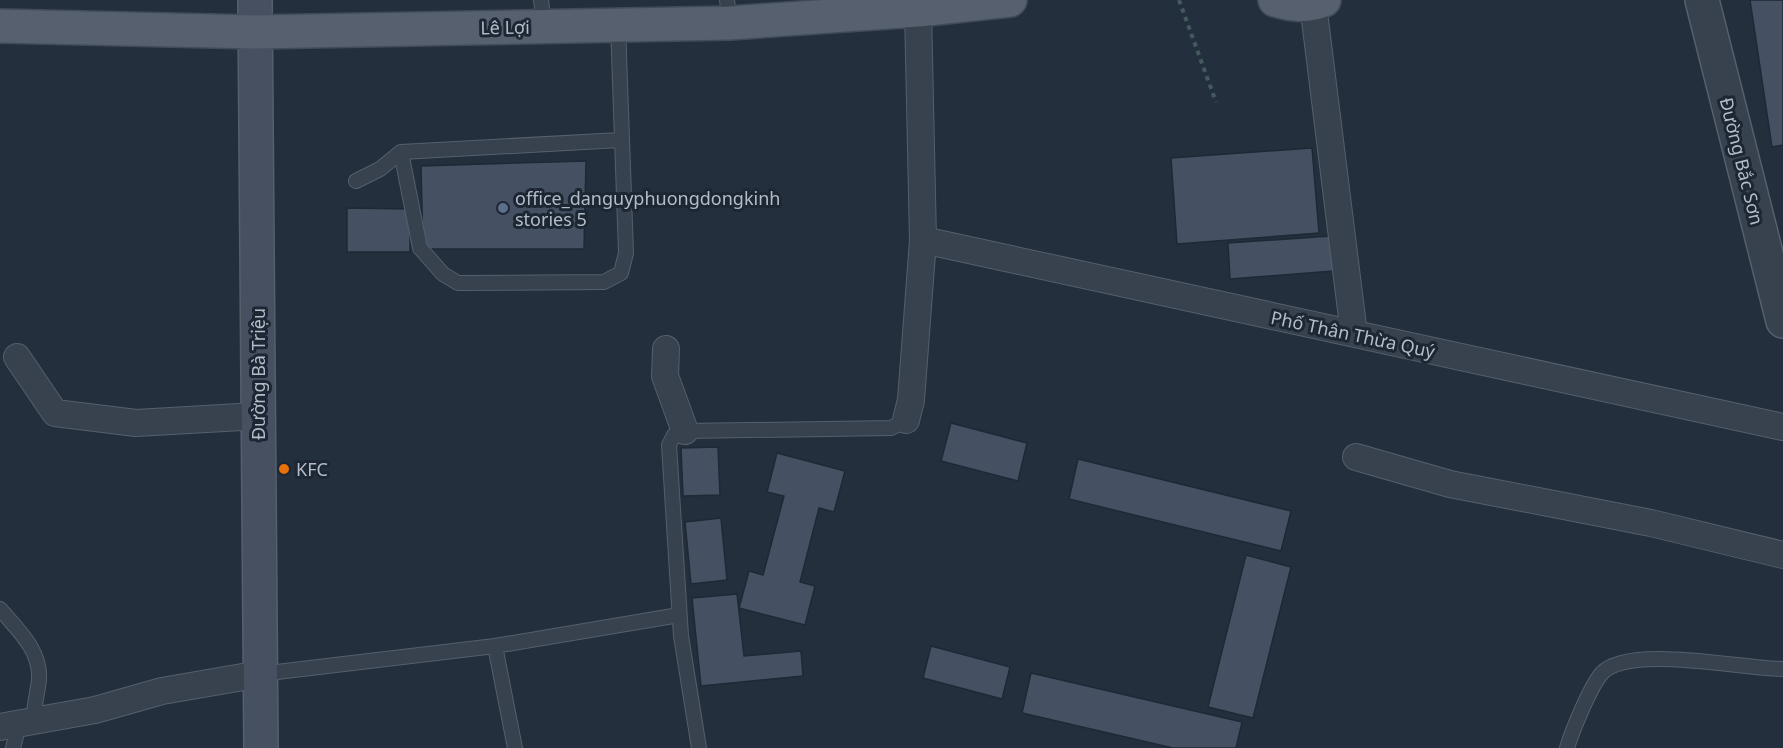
<svg xmlns="http://www.w3.org/2000/svg" width="1783" height="748" font-family="'Noto Sans',sans-serif">
	<style>
		.building { fill: #455162; stroke: #1f2835; stroke-width: 1.5 }
		.lines { fill: none; stroke-linecap: round; stroke-linejoin: round }
		.service-casing { stroke: #565f6c; stroke-width: 16 }
		.minor-casing { stroke: #565f6c; stroke-width: 28 }
		.tertiary-casing { stroke: #565f6c; stroke-width: 36 }
		.secondary-casing { stroke: #565f6c; stroke-width: 36 }
		.primary-casing { stroke: #414a57; stroke-width: 36 }
		.path { stroke: #44595c; stroke-width: 4; stroke-dasharray: 4.5 4.5; stroke-linecap: butt }
		.service { stroke: #38414e; stroke-width: 14 }
		.minor { stroke: #38414e; stroke-width: 26 }
		.tertiary { stroke: #38414e; stroke-width: 33 }
		.secondary { stroke: #465061; stroke-width: 33 }
		.primary { stroke: #56606e; stroke-width: 33 }
		.service-dot { fill: #5c6f8a; stroke: #1d2633; stroke-width: 2 }
		.food-dot { fill: #e8710a; stroke: #1d2633; stroke-width: 2 }
		.labels { text-anchor: middle; dominant-baseline: central; stroke-width: 6; stroke-linejoin: round; paint-order: stroke }
		.street-label { font-size: 18px; fill: #b4bcc9; stroke: #1d2633 }
		.poi-label { font-size: 18px; fill: #b4bcc9; stroke: #1d2633; text-anchor: start }
	</style>
	<rect width="100%" height="100%" fill="#242f3e"/>
	<path class="building" d="M 1750,0 L 1783,0 L 1783,145 L 1772,147 Z
		M 1312,148 L 1319,233 L 1177,244 L 1171,158 Z
		M 586,161 L 584,249 L 423,249 L 421,166 Z
		M 347,208 L 410,209 L 410,252 L 347,252 Z
		M 1331,236 L 1333,271 L 1230,279 L 1228,243 Z
		M 951,423 L 1027,443 L 1018,481 L 941,461 Z
		M 718,447 L 720,495 L 683,496 L 681,448 Z
		M 777,453 L 845,471 L 834,512 L 819,508 L 800,582 L 815,586 L 805,625 L 739,608 L 749,571 L 763,575 L 784,496 L 767,492 Z
		M 1078,459 L 1291,511 L 1281,551 L 1069,499 Z
		M 721,518 L 727,580 L 691,584 L 685,522 Z
		M 1246,555 L 1291,567 L 1253,718 L 1208,707 Z
		M 737,594 L 744,656 L 801,651 L 803,676 L 701,686 L 692,598 Z
		M 931,646 L 1010,667 L 1002,699 L 923,678 Z
		M 1031,673 L 1242,722 L 1236,748 L 1173,748 L 1022,713 Z"/>
	<g class="lines">
		<defs>
			<path id="service" d="M 541,0 L 544,26
				M 727,0 L 730,23
				M 401,152 L 420,248 L 443,274 L 458,283 L 604,282 L 621,273 L 626,253 L 618,25
				M 356,181 L 380,169 L 401,152 L 620,140
				M 0,609 C 18,630 41,650 39,680 C 37,694 34,708 33,722
				M 495,646 L 515,748
				M 260,674 L 495,646 L 679,615
				M 13,748 L 19,725
				M 699,748 L 681,636 L 669,445 L 674,435 L 685,431 L 891,428 L 906,420
				M 1567,748 C 1572,731 1591,685 1602,673 C 1629,644 1743,669 1783,669"/>
			<path id="minor" d="M 1313,4 L 1354,334
				M 923,240 L 1783,427
				M 666,349 L 665,376 L 685,431
				M 17,357 L 55,413 L 136,423 L 258,416
				M 906,420 L 911,400 L 923,240 L 918,10
				M 1356,457 L 1450,484 L 1651,523 L 1783,555
				M 0,727 L 95,710 L 162,691 L 260,674"/>
			<path id="tertiary" d="M 1702,0 L 1783,321"/>
			<path id="secondary" d="M 255,0 L 261,748"/>
			<path id="primary" d="M 1275,0 C 1292,5 1307,7 1324,0
				M 0,26 L 255,32 L 730,23 L 918,10 L 1010,0"/>
		</defs>
		<use href="#service" class="service-casing"/>
		<use href="#minor" class="minor-casing"/>
		<use href="#tertiary" class="tertiary-casing"/>
		<use href="#secondary" class="secondary-casing"/>
		<use href="#primary" class="primary-casing"/>
		<path class="path" d="M 1179,0 L 1216,102"/>
		<use href="#service" class="service"/>
		<use href="#minor" class="minor"/>
		<use href="#tertiary" class="tertiary"/>
		<use href="#secondary" class="secondary"/>
		<use href="#primary" class="primary"/>
	</g>
	<circle class="service-dot" cx="503" cy="208" r="6"/>
	<circle class="food-dot" cx="284" cy="469" r="6"/>
	<g class="labels">
		<g class="street-label">
			<text transform="translate(505 27) rotate(-1)">Lê Lợi</text>
			<text transform="translate(1742 161) rotate(76)">Đường Bắc Sơn</text>
			<text transform="translate(1353 334) rotate(12)">Phố Thân Thừa Quý</text>
			<text transform="translate(258 374) rotate(-90)">Đường Bà Triệu</text>
		</g>
		<g class="poi-label">
			<text x="515" y="198">office_danguyphuongdongkinh<tspan x="515" dy="21">stories 5</tspan></text>
			<text x="296" y="469">KFC</text>
		</g>
	</g>
</svg>
